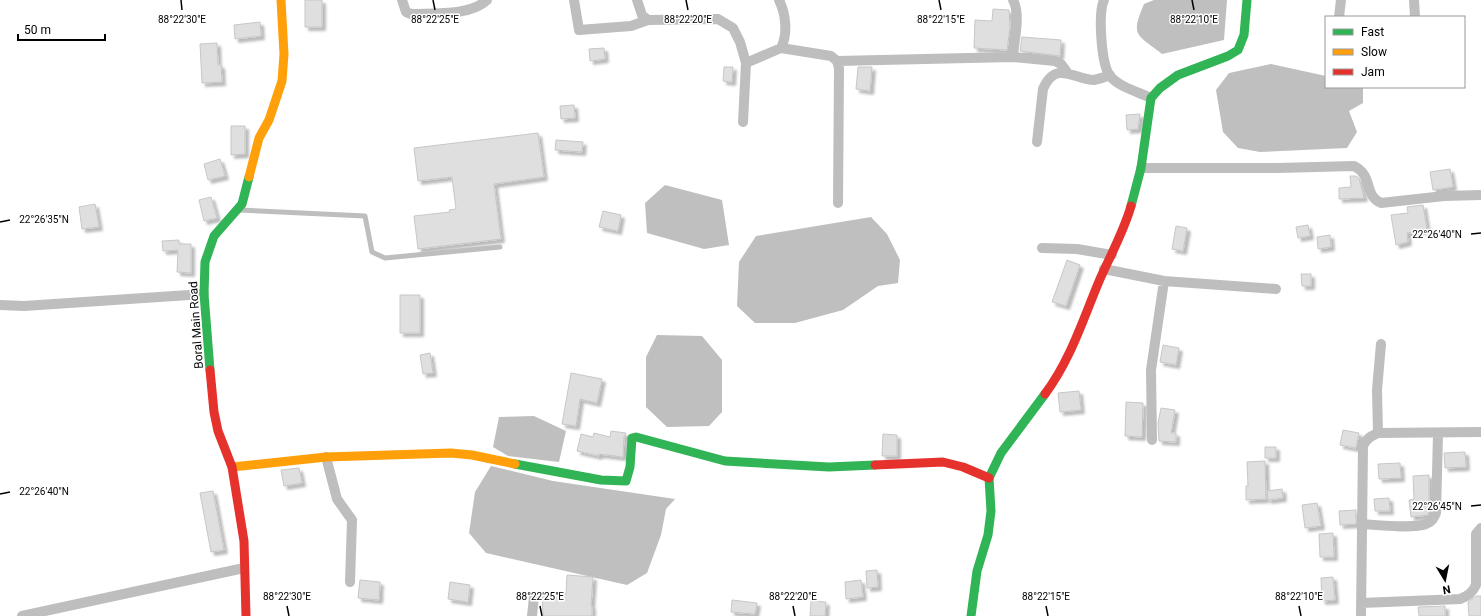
<svg xmlns="http://www.w3.org/2000/svg" width="1481" height="616" font-family="Roboto,sans-serif">
	<style>
		.water { fill: #bfbfbf }
		.building { fill: #dfdfdf; stroke: #c7c7c7; filter: url(#shadow) }
		.lines { fill: none; stroke-linecap: round; stroke-linejoin: round }
		.lane { stroke: #bebebe; stroke-width: 5 }
		.street { stroke: #bebebe; stroke-width: 10 }
		.fast { stroke: #30b455; stroke-width: 9 }
		.slow { stroke: #ff9f0a; stroke-width: 9 }
		.jam { stroke: #e5322d; stroke-width: 9 }
		.ticks { fill: none; stroke: #000; stroke-width: 1.5 }
		.labels { text-anchor: middle; dominant-baseline: central; stroke-width: 3; stroke-linejoin: round; paint-order: stroke }
		.street-label { font-size: 12px; fill: #000; stroke: #fff }
		.ticks-label { font-size: 10px; text-anchor: middle; fill: #000; stroke: #fff; stroke-width: 3; stroke-linejoin: round; paint-order: stroke }
	</style>
	<defs>
		<filter id="shadow"><feDropShadow dx="3.5" dy="3.5" stdDeviation="1" flood-color="#0004"/></filter>
	</defs>
	<rect width="100%" height="100%" fill="#fff"/>
	<path class="water" d="M 1154,0 L 1227,0 L 1224,40 L 1162,54 C 1137,34 1130,37 1144,4 Z
		M 1271,64 L 1326,76 L 1326,87 L 1363,87 L 1363,103 L 1349,111 L 1357,132 L 1347,148 L 1260,152 L 1238,148 L 1223,132 L 1216,90 L 1229,73 Z
		M 665,185 L 722,200 L 729,245 L 704,249 L 647,233 L 645,203 Z
		M 871,217 L 887,234 L 900,260 L 898,283 L 878,286 L 843,310 L 795,323 L 755,323 L 737,306 L 739,262 L 756,236 Z
		M 657,335 L 702,336 L 722,360 L 722,412 L 709,426 L 667,427 L 646,407 L 646,357 Z
		M 534,416 L 566,431 L 559,462 L 508,456 L 493,447 L 499,417 Z
		M 491,466 L 553,481 L 675,499 L 666,509 L 661,535 L 647,573 L 627,585 L 486,553 L 469,533 L 475,492 Z"/>
	<path class="building" d="M 305,0 L 322,0 L 322,27 L 305,27 Z
		M 993,9 L 1009,10 L 1010,27 L 1007,50 L 974,48 L 975,20 L 992,21 Z
		M 260,22 L 261,36 L 235,39 L 234,25 Z
		M 1022,37 L 1061,40 L 1060,56 L 1020,51 Z
		M 217,43 L 218,65 L 221,65 L 222,82 L 202,83 L 200,44 Z
		M 604,48 L 605,59 L 590,61 L 589,49 Z
		M 724,67 L 733,67 L 732,82 L 723,81 Z
		M 858,67 L 872,67 L 870,91 L 856,89 Z
		M 574,105 L 575,118 L 561,119 L 560,106 Z
		M 1140,114 L 1138,129 L 1127,130 L 1126,115 Z
		M 231,126 L 245,126 L 245,154 L 231,155 Z
		M 538,133 L 544,177 L 494,184 L 501,239 L 418,249 L 414,216 L 450,212 L 449,210 L 456,209 L 452,177 L 418,181 L 414,148 Z
		M 556,140 L 583,142 L 582,152 L 555,150 Z
		M 220,159 L 225,176 L 208,180 L 204,164 Z
		M 1450,169 L 1453,187 L 1433,190 L 1430,172 Z
		M 1350,176 L 1356,176 L 1359,178 L 1364,198 L 1339,199 L 1339,188 L 1351,187 Z
		M 211,197 L 217,218 L 204,221 L 199,200 Z
		M 95,204 L 99,227 L 82,229 L 79,207 Z
		M 1423,205 L 1427,230 L 1407,233 L 1408,242 L 1396,245 L 1391,215 L 1408,213 L 1407,207 Z
		M 603,211 L 621,215 L 618,231 L 599,227 Z
		M 1308,225 L 1310,236 L 1298,238 L 1296,227 Z
		M 1176,226 L 1187,228 L 1183,251 L 1172,249 Z
		M 1330,235 L 1331,247 L 1318,249 L 1317,237 Z
		M 179,240 L 179,244 L 191,244 L 191,273 L 177,272 L 178,250 L 163,251 L 162,241 Z
		M 1067,260 L 1080,265 L 1066,306 L 1052,302 Z
		M 1301,274 L 1311,274 L 1311,286 L 1302,286 Z
		M 400,295 L 420,295 L 420,333 L 400,333 Z
		M 1163,345 L 1179,348 L 1176,365 L 1160,362 Z
		M 430,353 L 433,373 L 423,374 L 420,355 Z
		M 571,373 L 602,379 L 597,403 L 580,399 L 576,426 L 562,424 Z
		M 1079,391 L 1081,410 L 1060,412 L 1058,393 Z
		M 1126,402 L 1143,403 L 1142,437 L 1125,436 Z
		M 1161,408 L 1175,410 L 1171,433 L 1176,433 L 1176,442 L 1159,441 L 1158,423 Z
		M 1343,430 L 1359,433 L 1356,448 L 1340,445 Z
		M 611,431 L 626,433 L 624,437 L 623,457 L 599,454 L 599,456 L 577,451 L 581,434 L 593,437 L 594,433 L 610,437 Z
		M 883,434 L 897,435 L 897,456 L 882,456 Z
		M 1265,447 L 1276,447 L 1276,458 L 1265,458 Z
		M 1465,452 L 1466,467 L 1445,468 L 1444,453 Z
		M 1265,461 L 1266,499 L 1246,500 L 1246,486 L 1248,486 L 1247,462 Z
		M 1400,463 L 1401,478 L 1379,479 L 1378,464 Z
		M 299,468 L 302,483 L 284,486 L 281,470 Z
		M 1429,475 L 1429,512 L 1428,515 L 1411,517 L 1409,500 L 1414,499 L 1413,476 Z
		M 1282,489 L 1283,498 L 1268,500 L 1267,491 Z
		M 213,491 L 224,550 L 211,552 L 200,493 Z
		M 1389,498 L 1390,511 L 1375,511 L 1374,499 Z
		M 1317,503 L 1321,526 L 1305,528 L 1302,505 Z
		M 1356,510 L 1356,524 L 1340,525 L 1339,511 Z
		M 1333,533 L 1334,557 L 1320,557 L 1319,534 Z
		M 877,570 L 878,587 L 867,588 L 866,571 Z
		M 567,575 L 593,577 L 591,606 L 592,606 L 592,616 L 543,616 L 542,594 L 566,594 Z
		M 1333,577 L 1335,600 L 1322,601 L 1321,578 Z
		M 360,580 L 380,582 L 379,600 L 358,598 Z
		M 861,580 L 863,597 L 846,599 L 845,582 Z
		M 450,582 L 470,585 L 468,602 L 448,599 Z
		M 1476,596 L 1481,596 L 1481,616 L 1469,616 L 1468,602 Z
		M 732,600 L 757,603 L 755,614 L 731,612 Z
		M 811,601 L 826,602 L 825,616 L 810,616 Z
		M 1445,606 L 1445,616 L 1419,616 L 1418,607 Z"/>
	<g class="lines">
		<path class="lane" d="M 239,210 L 365,216 L 372,252 L 385,258 L 500,247"/>
		<path class="street" d="M 402,0 L 406,12 L 411,14 C 434,13 470,16 487,0
			M 574,0 L 579,30 L 631,26 L 648,20
			M 637,0 L 642,15 L 648,20 L 718,19 L 733,28 L 740,42 L 746,63 L 743,122
			M 1013,0 C 1021,15 1014,40 1013,57
			M 1104,0 C 1098,13 1101,64 1110,76 C 1119,87 1138,92 1151,98
			M 1414,0 L 1415,17
			M 1339,17 L 1341,0
			M 781,48 L 831,56 L 837,61 L 839,68 L 838,203
			M 837,61 L 1013,57 L 1055,61 L 1061,64 L 1067,72
			M 746,63 L 781,48 C 788,34 786,14 779,0
			M 1037,142 L 1043,89 C 1056,59 1075,80 1094,80 C 1099,79 1105,77 1110,75
			M 1141,168 L 1278,168 L 1354,166 C 1374,176 1363,195 1381,203 L 1444,196 L 1481,195
			M 1042,248 L 1077,249 L 1112,255
			M 1104,269 L 1164,281 L 1276,289
			M 0,305 L 24,306 L 204,294
			M 1378,433 L 1377,390 L 1381,344
			M 1152,440 L 1151,370 L 1164,281
			M 326,457 L 337,499 L 352,520 L 350,582
			M 1362,524 C 1377,525 1413,529 1426,524 C 1432,522 1434,518 1436,513 L 1438,434
			M 1361,603 L 1460,599 C 1468,596 1472,593 1476,585 L 1476,534 L 1481,528
			M 22,616 L 244,568
			M 532,616 L 534,597
			M 1361,616 L 1363,446 C 1367,438 1370,437 1378,433 L 1481,432"/>
		<path class="fast" d="M 1131,206 L 1141,168 L 1151,98 L 1160,88 L 1178,75 L 1228,56 L 1238,50 L 1244,35 L 1247,0
			M 210,370 L 204,294 L 205,262 L 214,236 L 242,204 L 249,177
			M 515,464 L 601,480 L 626,481 L 630,467 L 632,438 L 636,437 L 725,461 L 829,467 L 875,465
			M 971,616 L 977,571 L 988,535 L 991,511 L 989,478 L 1001,453 L 1045,394"/>
		<path class="slow" d="M 249,177 L 259,138 L 269,120 L 282,81 L 284,54 L 281,0
			M 232,467 L 326,457 L 451,453 L 472,455 L 515,464"/>
		<path class="jam" d="M 210,370 L 214,412 L 218,431 L 232,467 L 244,541 L 246,616
			M 1045,394 C 1071,359 1083,319 1100,279 C 1111,254 1124,231 1131,206
			M 875,465 L 943,462 L 963,467 L 989,478"/>
	</g>
	<path class="ticks" d="M 181,0 L 182,10M 433,0 L 435,10M 686,0 L 688,10M 939,0 L 941,10M 1192,0 L 1194,10M 0,222 L 10,220M 1471,234 L 1481,233M 0,494 L 10,492M 1471,506 L 1481,505M 287,606 L 289,616M 540,606 L 542,616M 793,606 L 795,616M 1046,606 L 1048,616M 1299,606 L 1301,616"/>
	<g class="labels">
		<g class="street-label">
			<text transform="translate(196 325) rotate(-94)">Boral Main Road</text>
		</g>
	</g>
	<g class="ticks-label">
		<text x="182" y="23">88°22'30"E</text>
		<text x="435" y="23">88°22'25"E</text>
		<text x="1194" y="23">88°22'10"E</text>
		<text x="688" y="23">88°22'20"E</text>
		<text x="941" y="23">88°22'15"E</text>
		<text x="44" y="223">22°26'35"N</text>
		<text x="1437" y="238">22°26'40"N</text>
		<text x="44" y="495">22°26'40"N</text>
		<text x="1437" y="510">22°26'45"N</text>
		<text x="287" y="600">88°22'30"E</text>
		<text x="540" y="600">88°22'25"E</text>
		<text x="793" y="600">88°22'20"E</text>
		<text x="1046" y="600">88°22'15"E</text>
		<text x="1299" y="600">88°22'10"E</text>
	</g>
	<rect x="1325" y="16" width="140" height="72" fill="#ffffff" stroke="#999999"/>
	<rect x="1333" y="29" width="20" height="6" fill="#30b455" stroke="#999999"/>
	<text x="1361" y="36" font-size="12" fill="#000000">Fast</text>
	<rect x="1333" y="49" width="20" height="6" fill="#ff9f0a" stroke="#999999"/>
	<text x="1361" y="56" font-size="12" fill="#000000">Slow</text>
	<rect x="1333" y="69" width="20" height="6" fill="#e5322d" stroke="#999999"/>
	<text x="1361" y="76" font-size="12" fill="#000000">Jam</text>
	<g transform="translate(1445 580) rotate(170)" stroke="#ffffff" stroke-width="3" paint-order="stroke">
	<path d="M0-3L7 15L0 10L-7 15Z" fill="#000000"/>
	<text y="-6" font-size="11" font-weight="bold" text-anchor="middle" fill="#000000">N</text>
	</g>
	<path d="M18 34v6h87v-6" fill="none" stroke="#000000" stroke-width="2"/>
	<text x="24" y="34" font-size="12" fill="#000000" stroke="#ffffff" stroke-width="3" paint-order="stroke">50 m</text>
</svg>
